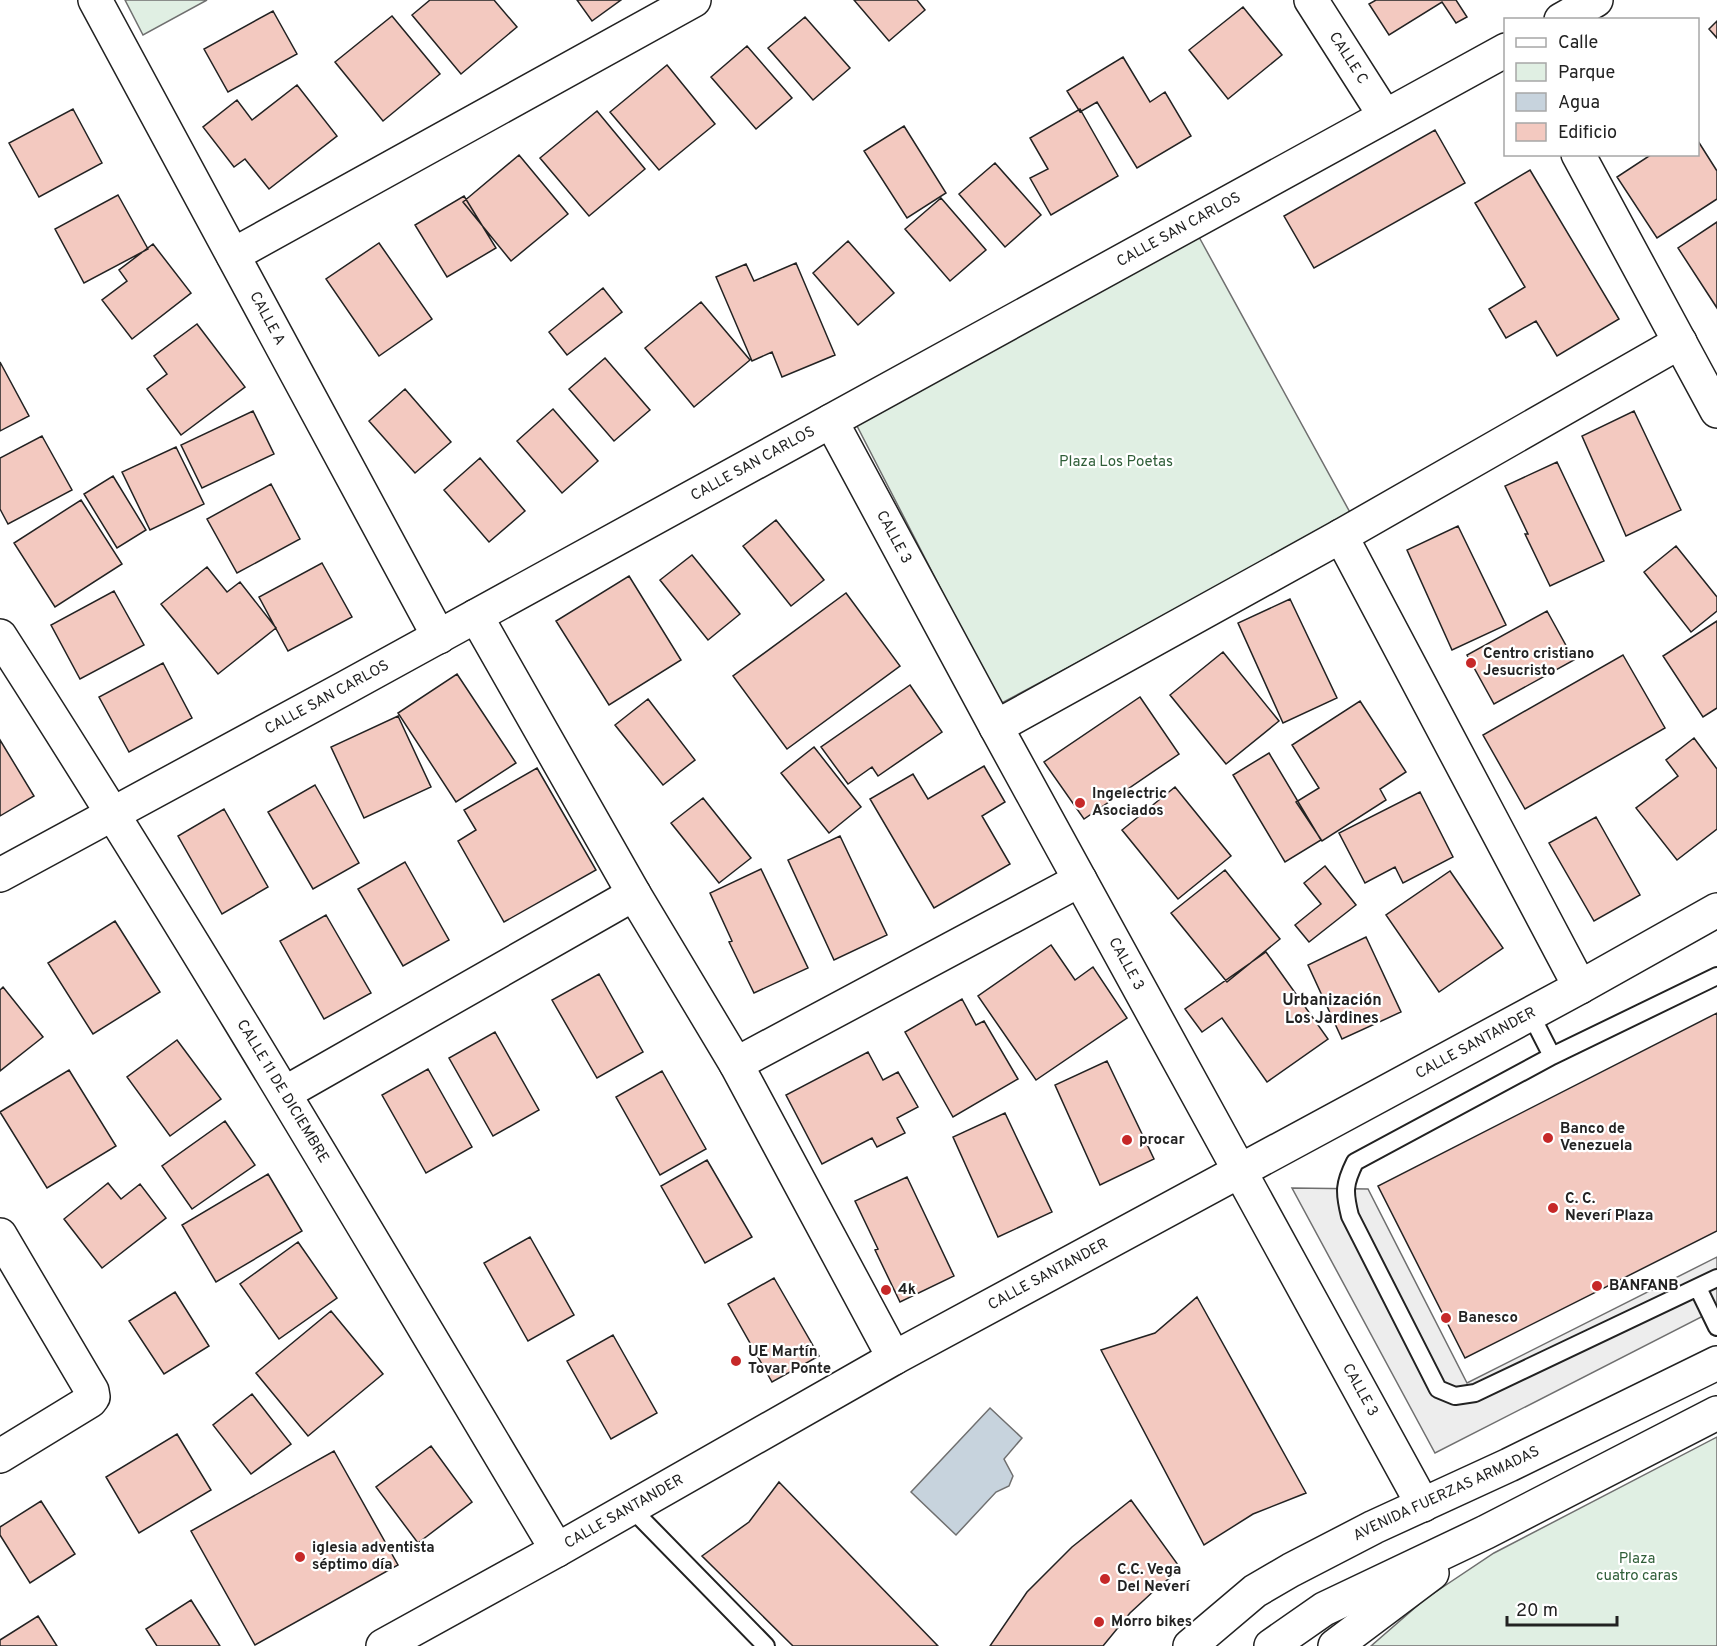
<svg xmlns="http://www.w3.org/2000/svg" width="1717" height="1646" font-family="Overpass,sans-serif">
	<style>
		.green { fill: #e0efe3; stroke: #6f6f6f; stroke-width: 1.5 }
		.parking { fill: #ededed; stroke: #6f6f6f; stroke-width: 1.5 }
		.water { fill: #c7d3dd; stroke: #6f6f6f; stroke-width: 1.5 }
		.building { fill: #f3c9c0; stroke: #222; stroke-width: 1.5 }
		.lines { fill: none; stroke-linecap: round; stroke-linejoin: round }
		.service-casing { stroke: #222; stroke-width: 20 }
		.minor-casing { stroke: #222; stroke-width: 36 }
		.tertiary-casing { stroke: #222; stroke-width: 36 }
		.service { stroke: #fff; stroke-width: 16 }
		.minor { stroke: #fff; stroke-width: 33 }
		.tertiary { stroke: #fff; stroke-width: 33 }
		.poi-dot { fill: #c62828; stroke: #fff; stroke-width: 2 }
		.labels { text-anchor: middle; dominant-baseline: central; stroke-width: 4.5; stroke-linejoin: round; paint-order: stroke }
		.street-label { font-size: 15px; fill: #222; stroke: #fff }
		.park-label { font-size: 15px; fill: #2f5e38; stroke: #fff }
		.poi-label { font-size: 15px; font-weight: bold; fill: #222; stroke: #fff; text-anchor: start }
		.neighbourhood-label { font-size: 16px; font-weight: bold; fill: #222; stroke: #fff }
	</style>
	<rect width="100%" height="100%" fill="#fff"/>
	<path class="green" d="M 125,0 L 207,0 L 143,35 Z
		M 1199,237 L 1352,516 L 1000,704 L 855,422 Z
		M 1717,1437 L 1717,1646 L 1371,1646 L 1425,1599 L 1494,1553 Z"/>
	<path class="parking" d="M 1292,1188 L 1368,1189 L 1467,1383 L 1717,1257 L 1717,1309 L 1435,1453 Z"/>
	<path class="water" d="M 990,1408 L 1022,1438 L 1004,1459 L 1013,1476 L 1009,1486 L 996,1492 L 956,1535 L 911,1492 Z"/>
	<path class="building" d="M 430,0 L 494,0 L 517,27 L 461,74 L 412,15 Z
		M 577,0 L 621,0 L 592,21 Z
		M 854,0 L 917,0 L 925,10 L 889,41 Z
		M 1376,0 L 1456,0 L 1467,17 L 1456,23 L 1442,2 L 1389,35 L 1369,4 Z
		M 1243,7 L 1282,55 L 1228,99 L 1189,50 Z
		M 273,11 L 297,54 L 228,92 L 204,49 Z
		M 392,16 L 440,74 L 383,121 L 335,62 Z
		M 805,17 L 850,68 L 813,100 L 768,48 Z
		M 1717,21 L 1717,38 L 1709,29 Z
		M 747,46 L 792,98 L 756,129 L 711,77 Z
		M 1123,57 L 1150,102 L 1165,92 L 1191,136 L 1137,168 L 1097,102 L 1080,112 L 1067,91 Z
		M 667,65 L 715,124 L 659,170 L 610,112 Z
		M 297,85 L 337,136 L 269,189 L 245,159 L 234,167 L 203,127 L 237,100 L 252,120 Z
		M 73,109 L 102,163 L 39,197 L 9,143 Z
		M 1080,109 L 1118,176 L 1051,215 L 1030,178 L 1048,169 L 1030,138 Z
		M 597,111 L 645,169 L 589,216 L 540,158 Z
		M 904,126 L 946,193 L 907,218 L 864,151 Z
		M 1435,130 L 1465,183 L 1314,268 L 1284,216 Z
		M 1698,141 L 1717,171 L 1717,199 L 1657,238 L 1617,177 L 1652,154 L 1698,154 Z
		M 519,155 L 568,214 L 511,261 L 463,202 Z
		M 995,163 L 1041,215 L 1005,247 L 959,194 Z
		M 1530,170 L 1619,319 L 1557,356 L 1536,321 L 1506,338 L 1489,309 L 1525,287 L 1475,203 Z
		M 118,195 L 148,249 L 84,283 L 55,229 Z
		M 464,196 L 496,248 L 447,277 L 415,225 Z
		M 941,198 L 986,250 L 950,281 L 905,229 Z
		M 1717,222 L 1717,308 L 1678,248 Z
		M 848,241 L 894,293 L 858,325 L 813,273 Z
		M 379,243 L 432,319 L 379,356 L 326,279 Z
		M 153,244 L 191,293 L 132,339 L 102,300 L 127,281 L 119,270 Z
		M 796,263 L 835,355 L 782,377 L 772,352 L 752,361 L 716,277 L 746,264 L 754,281 Z
		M 603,288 L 622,312 L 567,355 L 549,332 Z
		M 701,302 L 750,360 L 694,407 L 645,348 Z
		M 197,324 L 245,387 L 181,435 L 147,389 L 167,374 L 154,356 Z
		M 605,358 L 650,410 L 614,441 L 569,389 Z
		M 0,362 L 29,416 L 0,431 Z
		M 405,389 L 451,442 L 415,473 L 369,421 Z
		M 553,409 L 598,461 L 562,493 L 517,441 Z
		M 253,411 L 274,454 L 202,488 L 181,445 Z
		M 1634,411 L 1681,510 L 1626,536 L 1582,436 Z
		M 42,436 L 72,490 L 8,524 L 0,509 L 0,458 Z
		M 176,447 L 204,504 L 150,530 L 122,472 Z
		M 480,458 L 525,511 L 489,542 L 444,490 Z
		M 1557,462 L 1604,561 L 1550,586 L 1525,534 L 1528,534 L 1505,486 Z
		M 113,476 L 146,530 L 117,548 L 84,494 Z
		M 271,484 L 300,539 L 237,573 L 207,519 Z
		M 81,500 L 122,564 L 55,607 L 14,543 Z
		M 776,520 L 824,580 L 791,606 L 743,546 Z
		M 1458,526 L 1506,625 L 1452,650 L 1407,550 Z
		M 1676,546 L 1717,597 L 1717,611 L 1691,632 L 1644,572 Z
		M 692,555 L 740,614 L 708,640 L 660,580 Z
		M 322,563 L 352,617 L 288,651 L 259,597 Z
		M 207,567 L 227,592 L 240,582 L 276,628 L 218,674 L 161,604 Z
		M 629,576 L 681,660 L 609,705 L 556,621 Z
		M 114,591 L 144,645 L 80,679 L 51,625 Z
		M 846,593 L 900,666 L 787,749 L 733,676 Z
		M 1290,599 L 1337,698 L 1283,723 L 1238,623 Z
		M 1547,611 L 1574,660 L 1494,704 L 1467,655 Z
		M 1717,621 L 1717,708 L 1703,717 L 1663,656 Z
		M 1223,652 L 1279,721 L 1226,764 L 1170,695 Z
		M 1623,655 L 1665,728 L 1525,809 L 1483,735 Z
		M 163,663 L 192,718 L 129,752 L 99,697 Z
		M 457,674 L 516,763 L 456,802 L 398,713 Z
		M 910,685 L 942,732 L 878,776 L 872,767 L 848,784 L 821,747 Z
		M 1140,697 L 1179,754 L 1084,819 L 1044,762 Z
		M 648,699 L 695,760 L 663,785 L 615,725 Z
		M 1360,701 L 1406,772 L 1380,789 L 1386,800 L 1322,841 L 1296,802 L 1319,788 L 1292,745 Z
		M 398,716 L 431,787 L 364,818 L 331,747 Z
		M 1694,738 L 1717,769 L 1717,829 L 1677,860 L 1636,808 L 1678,776 L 1666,760 Z
		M 0,740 L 34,796 L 0,816 Z
		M 814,747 L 861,807 L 829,833 L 781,773 Z
		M 1269,753 L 1321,840 L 1285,862 L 1233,775 Z
		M 984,766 L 1005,802 L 982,816 L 1010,864 L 934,908 L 870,799 L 913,774 L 928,799 Z
		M 537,768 L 596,870 L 504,922 L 458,841 L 476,830 L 464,810 Z
		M 315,785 L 359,863 L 313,889 L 268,812 Z
		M 1175,787 L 1231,856 L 1178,899 L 1122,830 Z
		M 1420,792 L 1453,857 L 1403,883 L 1395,867 L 1365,883 L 1339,833 Z
		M 703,798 L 751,858 L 719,883 L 671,823 Z
		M 224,809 L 268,887 L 222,914 L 178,836 Z
		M 1596,817 L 1640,895 L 1594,921 L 1549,843 Z
		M 840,836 L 887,935 L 834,960 L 788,860 Z
		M 405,862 L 449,940 L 403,966 L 358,889 Z
		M 1325,866 L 1356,905 L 1309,942 L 1295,925 L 1321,904 L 1304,883 Z
		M 761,869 L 808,968 L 754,993 L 729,942 L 732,941 L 710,893 Z
		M 1225,870 L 1280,939 L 1227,982 L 1171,913 Z
		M 1450,871 L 1503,948 L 1439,992 L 1386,915 Z
		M 326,915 L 371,993 L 324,1019 L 280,941 Z
		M 115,921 L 160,992 L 93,1034 L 48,963 Z
		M 1366,937 L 1401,1012 L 1342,1039 L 1308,965 Z
		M 1051,945 L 1075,980 L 1093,967 L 1127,1018 L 1036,1080 L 978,996 Z
		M 1266,952 L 1328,1039 L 1267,1082 L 1222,1018 L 1202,1032 L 1185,1009 Z
		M 599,974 L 643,1052 L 597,1078 L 552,1000 Z
		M 3,987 L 43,1037 L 0,1071 L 0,990 Z
		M 962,999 L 976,1025 L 984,1021 L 1018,1079 L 953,1117 L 905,1032 Z
		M 1717,1013 L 1717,1231 L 1465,1358 L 1378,1186 Z
		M 495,1032 L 539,1110 L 493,1136 L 449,1058 Z
		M 177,1040 L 221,1099 L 170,1136 L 127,1077 Z
		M 868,1052 L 883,1080 L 898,1072 L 918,1107 L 897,1118 L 905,1133 L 877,1147 L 872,1138 L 822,1164 L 786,1095 Z
		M 1107,1061 L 1154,1159 L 1100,1185 L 1055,1085 Z
		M 428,1069 L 472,1147 L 426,1173 L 382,1095 Z
		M 69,1070 L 116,1146 L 47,1188 L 0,1112 Z
		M 662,1071 L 706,1149 L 660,1175 L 616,1097 Z
		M 1005,1113 L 1052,1212 L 998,1237 L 953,1137 Z
		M 225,1121 L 255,1165 L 192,1209 L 162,1166 Z
		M 707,1160 L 752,1237 L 705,1263 L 661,1186 Z
		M 268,1174 L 302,1231 L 216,1282 L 182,1225 Z
		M 907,1177 L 954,1276 L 900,1302 L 875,1250 L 878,1249 L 855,1201 Z
		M 108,1183 L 121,1199 L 140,1184 L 166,1218 L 102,1268 L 64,1219 Z
		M 530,1237 L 574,1315 L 528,1341 L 484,1263 Z
		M 298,1242 L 337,1298 L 279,1339 L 240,1284 Z
		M 774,1278 L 819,1356 L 772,1382 L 728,1304 Z
		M 175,1292 L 209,1346 L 164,1374 L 129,1321 Z
		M 1197,1297 L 1306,1493 L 1253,1514 L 1204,1545 L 1101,1350 L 1155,1333 Z
		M 331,1311 L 383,1374 L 308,1436 L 256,1373 Z
		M 613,1335 L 657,1413 L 611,1439 L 567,1361 Z
		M 252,1394 L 291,1444 L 251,1474 L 213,1425 Z
		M 177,1434 L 211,1490 L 139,1533 L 106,1477 Z
		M 431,1446 L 472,1502 L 418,1543 L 376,1487 Z
		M 334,1451 L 398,1565 L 255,1645 L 191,1531 Z
		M 779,1482 L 938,1646 L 793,1646 L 702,1556 L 749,1522 Z
		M 1131,1500 L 1181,1569 L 1157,1588 L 1130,1613 L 1103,1646 L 990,1646 L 1027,1592 L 1072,1547 Z
		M 41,1501 L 75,1554 L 30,1583 L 0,1535 L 0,1527 Z
		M 191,1600 L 220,1646 L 157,1646 L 146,1629 Z
		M 38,1616 L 57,1646 L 0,1646 L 0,1640 Z"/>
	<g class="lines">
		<defs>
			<path id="service" d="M 1530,1013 L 1552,1056 L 1355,1162 C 1344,1184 1344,1192 1350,1216 L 1438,1389 L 1455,1396 L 1475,1393 L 1717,1278
				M 1552,1056 L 1717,976
				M 1698,1288 L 1717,1327
				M 631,1508 L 766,1646"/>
			<g id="minor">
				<path id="s1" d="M 95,0 L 439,637"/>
				<path id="s2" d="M 1311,0 L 1385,116"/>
				<path d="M 1561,20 L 1596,0"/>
				<path d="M 1578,154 L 1717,411"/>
				<path d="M 233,255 L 694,0"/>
				<path id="s3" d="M 831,421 L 996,727 L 1423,1505"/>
				<path d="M 1341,536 L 1580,987"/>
				<path d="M 476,616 L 634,894 L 736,1064 L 894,1358"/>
				<path id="s4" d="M 0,636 C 193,936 374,1244 557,1550"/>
				<path d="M 996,727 L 1341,536 L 1680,342"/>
				<path id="s5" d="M 0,875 L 345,688 L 1506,50"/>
				<path d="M 736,1064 L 1080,880"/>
				<path d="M 285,1093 L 634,894"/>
				<path d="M 0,1235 L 92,1391 L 93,1397 L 90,1401 L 0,1456"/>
				<path id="s6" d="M 383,1646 L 557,1550 L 894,1358 L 1580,987 L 1717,910"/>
			</g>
			<g id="tertiary">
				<path id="s7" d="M 1190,1646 L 1255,1591 L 1291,1570 L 1374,1527 L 1509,1465 L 1717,1363"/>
				<path d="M 1271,1646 L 1324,1609 L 1486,1532 L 1717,1413"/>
				<path d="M 1335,1646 L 1432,1573"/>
			</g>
		</defs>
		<use href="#service" class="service-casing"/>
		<use href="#minor" class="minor-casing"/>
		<use href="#tertiary" class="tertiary-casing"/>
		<use href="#service" class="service"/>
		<use href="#minor" class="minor"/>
		<use href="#tertiary" class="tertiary"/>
	</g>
	<g class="poi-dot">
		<circle cx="1471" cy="663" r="6"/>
		<circle cx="1080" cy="803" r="6"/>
		<circle cx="1548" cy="1138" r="6"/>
		<circle cx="1127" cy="1140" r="6"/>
		<circle cx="1553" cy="1208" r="6"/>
		<circle cx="1597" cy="1286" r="6"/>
		<circle cx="886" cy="1290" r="6"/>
		<circle cx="1446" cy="1318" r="6"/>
		<circle cx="736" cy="1361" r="6"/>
		<circle cx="300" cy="1557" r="6"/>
		<circle cx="1105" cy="1579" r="6"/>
		<circle cx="1099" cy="1622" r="6"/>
	</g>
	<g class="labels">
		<g class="street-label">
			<text stroke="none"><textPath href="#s2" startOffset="69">CALLE C</textPath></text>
			<text stroke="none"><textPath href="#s5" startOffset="1344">CALLE SAN CARLOS</textPath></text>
			<text stroke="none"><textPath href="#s1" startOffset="362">CALLE A</textPath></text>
			<text stroke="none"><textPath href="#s5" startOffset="858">CALLE SAN CARLOS</textPath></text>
			<text stroke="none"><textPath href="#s3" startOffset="132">CALLE 3</textPath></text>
			<text stroke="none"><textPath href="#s5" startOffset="372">CALLE SAN CARLOS</textPath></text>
			<text stroke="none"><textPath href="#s3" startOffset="618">CALLE 3</textPath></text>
			<text stroke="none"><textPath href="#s6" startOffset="1248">CALLE SANTANDER</textPath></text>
			<text stroke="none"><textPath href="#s4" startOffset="536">CALLE 11 DE DICIEMBRE</textPath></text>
			<text stroke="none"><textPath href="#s6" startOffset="762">CALLE SANTANDER</textPath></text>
			<text stroke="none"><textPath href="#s3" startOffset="1104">CALLE 3</textPath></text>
			<text stroke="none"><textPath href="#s7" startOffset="300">AVENIDA FUERZAS ARMADAS</textPath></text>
			<text stroke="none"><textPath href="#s6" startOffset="276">CALLE SANTANDER</textPath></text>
		</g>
		<g class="park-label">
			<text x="1116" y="462">Plaza Los Poetas</text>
			<text x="1637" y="1559">Plaza<tspan x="1637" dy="17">cuatro caras</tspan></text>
		</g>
		<g class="poi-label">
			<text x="1483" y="654">Centro cristiano<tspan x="1483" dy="17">Jesucristo</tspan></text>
			<text x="1092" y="794">Ingelectric<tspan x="1092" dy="17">Asociados</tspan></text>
			<text x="1560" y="1129">Banco de<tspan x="1560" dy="17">Venezuela</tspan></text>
			<text x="1139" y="1140">procar</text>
			<text x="1565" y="1199">C. C.<tspan x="1565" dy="17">Neverí Plaza</tspan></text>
			<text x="1609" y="1286">BANFANB</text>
			<text x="898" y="1290">4k</text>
			<text x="1458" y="1318">Banesco</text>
			<text x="748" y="1352">UE Martín<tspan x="748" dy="17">Tovar Ponte</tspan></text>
			<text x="312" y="1548">iglesia adventista<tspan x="312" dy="17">séptimo día</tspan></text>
			<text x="1117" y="1570">C.C. Vega<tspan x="1117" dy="17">Del Neverí</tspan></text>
			<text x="1111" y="1622">Morro bikes</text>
		</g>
		<g class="neighbourhood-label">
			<text x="1332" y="1001">Urbanización<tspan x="1332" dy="18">Los Jardines</tspan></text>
		</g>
	</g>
	<rect x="1504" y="18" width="195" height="138" fill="#ffffff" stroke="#a7a7a7" stroke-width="1.5"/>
	<rect x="1516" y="38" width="30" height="9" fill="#ffffff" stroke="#a7a7a7" stroke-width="1.5"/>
	<text x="1558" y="48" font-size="18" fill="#222222">Calle</text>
	<rect x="1516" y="63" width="30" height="18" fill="#e0efe3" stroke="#a7a7a7" stroke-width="1.5"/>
	<text x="1558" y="78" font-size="18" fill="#222222">Parque</text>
	<rect x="1516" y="93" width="30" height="18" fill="#c7d3dd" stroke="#a7a7a7" stroke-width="1.5"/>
	<text x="1558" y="108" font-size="18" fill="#222222">Agua</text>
	<rect x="1516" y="123" width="30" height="18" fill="#f3c9c0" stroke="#a7a7a7" stroke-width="1.5"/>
	<text x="1558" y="138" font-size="18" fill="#222222">Edificio</text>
	<path d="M1507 1616v9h110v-9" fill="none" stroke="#222222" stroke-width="3"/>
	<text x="1516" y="1616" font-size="18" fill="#222222" stroke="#ffffff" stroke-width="4.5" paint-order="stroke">20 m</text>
</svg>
